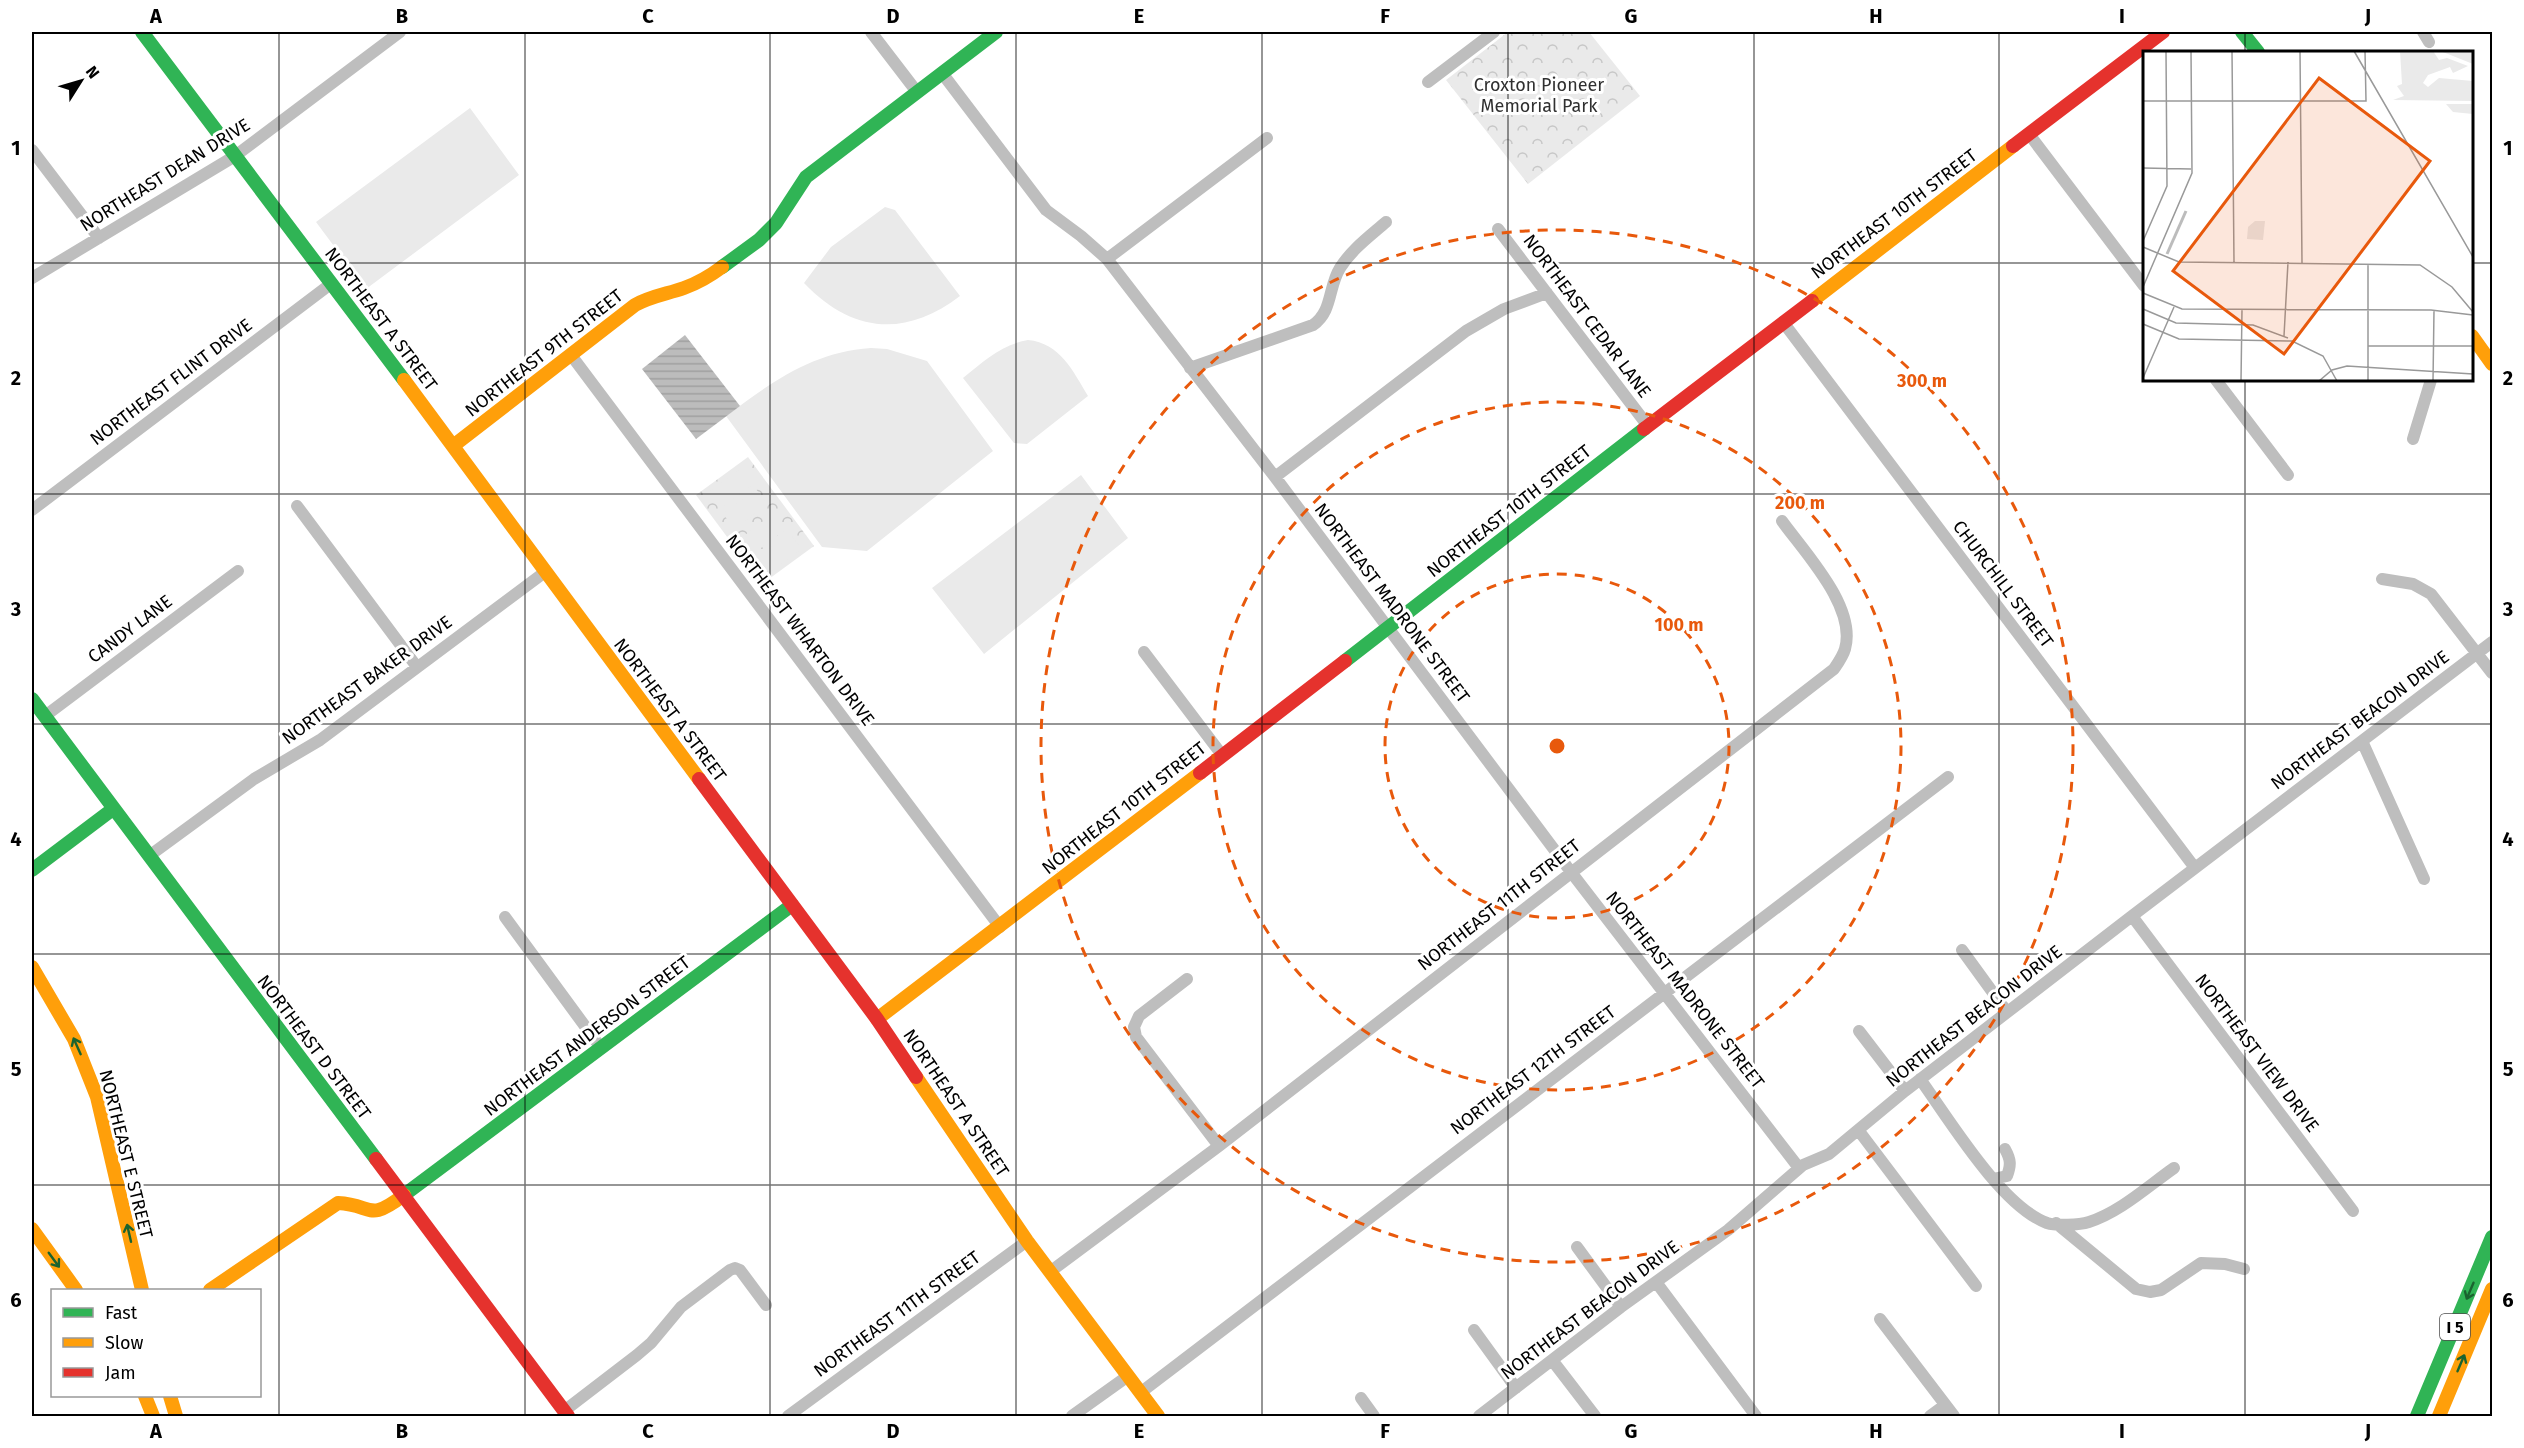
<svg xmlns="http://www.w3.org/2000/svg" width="2524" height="1448" font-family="'Fira Sans',sans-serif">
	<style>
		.park { fill: url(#park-crowns) }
		.pitch { fill: #eaeaea }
		.water { fill: url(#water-rules) }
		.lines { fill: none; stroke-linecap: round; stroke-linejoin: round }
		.street { stroke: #bebebe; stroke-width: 12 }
		.fast { stroke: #30b455; stroke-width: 14 }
		.slow { stroke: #ff9f0a; stroke-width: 14 }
		.jam { stroke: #e5322d; stroke-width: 14 }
		.oneway { stroke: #1a632f }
		.grid { fill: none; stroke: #000; stroke-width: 1.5; stroke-opacity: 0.55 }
		.ring { fill: none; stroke: #e8590c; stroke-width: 3; stroke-dasharray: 10 8 }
		.labels { text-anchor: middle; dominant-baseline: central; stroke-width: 6; stroke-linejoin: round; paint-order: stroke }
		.shield { fill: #fff; stroke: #4c4c4c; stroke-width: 1.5 }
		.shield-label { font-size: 16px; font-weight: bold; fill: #000 }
		.park-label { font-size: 18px; fill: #303030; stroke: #fff }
		.street-label { font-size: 18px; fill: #000; stroke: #fff }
		.inset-river { fill: none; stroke: #bcbcbc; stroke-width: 3 }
		.inset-road { fill: none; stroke: #999; stroke-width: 1.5 }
		.view { fill: #e8590c; fill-opacity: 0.15; stroke: #e8590c; stroke-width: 3 }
		.inset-edge { fill: none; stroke: #000; stroke-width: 3 }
		.centre { fill: #e8590c; stroke: #fff; stroke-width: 3 }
		.ring-label { font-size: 18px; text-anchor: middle; font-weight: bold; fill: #e8590c; stroke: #fff; stroke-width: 6; stroke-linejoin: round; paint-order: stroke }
		.neatline { fill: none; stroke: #000; stroke-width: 2 }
		.grid-label { font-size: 20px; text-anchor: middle; font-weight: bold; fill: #000 }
	</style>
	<defs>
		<pattern id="park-crowns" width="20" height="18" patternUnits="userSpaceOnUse" patternTransform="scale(1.5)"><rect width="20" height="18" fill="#eaeaea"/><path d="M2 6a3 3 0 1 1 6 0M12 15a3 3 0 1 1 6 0" fill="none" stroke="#c7c7c7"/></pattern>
		<pattern id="water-rules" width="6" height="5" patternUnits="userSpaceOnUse" patternTransform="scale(1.5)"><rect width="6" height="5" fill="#bcbcbc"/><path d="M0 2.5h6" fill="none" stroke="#a0a0a0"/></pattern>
	</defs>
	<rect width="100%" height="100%" fill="#fff"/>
	<path class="park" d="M 1508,32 L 1589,32 L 1640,96 L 1528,184 L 1446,80 Z
		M 748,457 L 814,546 L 762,584 L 696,495 Z"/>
	<path class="pitch" d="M 470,108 L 519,175 L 366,289 L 316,222 Z
		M 885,207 L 895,210 L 960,296 C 905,338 852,333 804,283 L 831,247 Z
		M 1028,340 C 1060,343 1073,371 1088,396 L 1027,444 L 1014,443 L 963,378 C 984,361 1001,345 1028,340 Z
		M 871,348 L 887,349 L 927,361 L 993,451 L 867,551 L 822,547 L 726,416 C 772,382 812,352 871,348 Z
		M 741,468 L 753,484 L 720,509 L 708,493 Z
		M 1081,475 L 1128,538 L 984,654 L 932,588 Z
		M 756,489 L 767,504 L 735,529 L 723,514 Z
		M 774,513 L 786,529 L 753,554 L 741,538 Z
		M 790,533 L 801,549 L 768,574 L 756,558 Z"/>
	<path class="water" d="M 685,335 L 740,406 L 696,439 L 642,369 Z"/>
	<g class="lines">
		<path class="street" d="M 871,32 L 917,92
			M 2423,32 L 2429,42
			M 942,73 L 1046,210 L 1081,236 L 1107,259 L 1275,477 L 1571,872 L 1799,1168
			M 1428,82 L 1494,32
			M 2029,134 L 2144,286
			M 32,150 L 99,238
			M 1498,229 L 1648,426
			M 1107,259 L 1267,138
			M 32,278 L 235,156 L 400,32
			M 1783,322 L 2195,868
			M 571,355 L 1000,927
			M 1190,368 L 1313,325 C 1333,311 1328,287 1340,268 C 1352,249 1370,236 1386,222
			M 2216,380 L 2288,475
			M 2413,439 L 2431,380
			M 1275,477 L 1466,331 L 1504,309 L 1547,293
			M 297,506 L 417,667
			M 32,510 L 332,283
			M 2382,579 L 2413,584 L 2431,594 L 2492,673
			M 1144,652 L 1222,755
			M 45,716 L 238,571
			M 2362,741 L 2424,879
			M 149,856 L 254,779 L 320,740 L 545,572
			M 2132,916 L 2353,1211
			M 505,917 L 601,1048
			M 1962,950 L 2007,1012
			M 1187,979 L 1139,1016 L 1134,1027 L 1136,1037 L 1219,1146
			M 1859,1031 L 1905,1091
			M 1920,1079 C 1949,1119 2001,1206 2047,1223 C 2056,1226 2079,1225 2089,1222 C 2120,1212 2147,1187 2174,1168
			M 1859,1131 L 1976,1286
			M 1993,1179 L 2007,1176 C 2011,1165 2011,1160 2005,1149
			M 2056,1223 L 2136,1289 L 2150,1292 L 2161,1290 L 2201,1263 L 2225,1264 L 2244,1269
			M 1577,1247 L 1621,1307
			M 1051,1271 L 1219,1146 L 1834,669 C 1838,663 1843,656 1845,649 C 1857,607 1805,553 1782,521
			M 1656,1282 L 1756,1416
			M 1880,1319 L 1954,1416
			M 1474,1330 L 1516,1388
			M 1552,1360 L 1595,1416
			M 1140,1393 L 1948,777
			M 1361,1398 L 1374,1416
			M 564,1411 L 637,1355 L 651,1343 L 681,1307 L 730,1270 L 735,1268 L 740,1270 L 766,1305
			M 788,1416 L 1027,1241
			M 1072,1416 L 1128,1376
			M 1479,1416 L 1621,1307 L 1728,1230 L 1803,1165 L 1829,1154 L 1905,1091 L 2132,916 L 2492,642
			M 1930,1416 L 1945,1405"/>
		<path class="fast" d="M 142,32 L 404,380
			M 2242,32 L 2258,52
			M 722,267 L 759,240 L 776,223 L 806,177 L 996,32
			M 1345,661 L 1644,429
			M 32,699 L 376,1159
			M 32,870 L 113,809
			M 404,1195 L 792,905
			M 2417,1416 L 2492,1237"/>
		<path class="slow" d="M 1812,301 L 2013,146
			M 2472,336 L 2492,364
			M 404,380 L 699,779
			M 453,446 L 635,305 C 651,296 667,294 684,288 C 698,283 710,276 722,267
			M 32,967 L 74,1039 L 97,1097 L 142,1290
			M 877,1019 L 1200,773
			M 916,1077 L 1027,1241 L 1158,1416
			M 32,1229 L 76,1290
			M 210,1290 L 338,1203 C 374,1205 367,1223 404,1195
			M 145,1396 L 153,1416
			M 170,1396 L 176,1416
			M 2439,1416 L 2492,1289"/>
		<path class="jam" d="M 2013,146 L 2163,32
			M 1644,429 L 1812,301
			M 1200,773 L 1345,661
			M 699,779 L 877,1019 L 916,1077
			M 376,1159 L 568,1416"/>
	</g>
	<defs><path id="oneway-shaft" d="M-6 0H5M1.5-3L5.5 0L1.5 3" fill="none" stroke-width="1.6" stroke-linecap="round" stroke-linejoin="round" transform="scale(1.5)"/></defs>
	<g class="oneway">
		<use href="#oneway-shaft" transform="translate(77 1046) rotate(-114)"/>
		<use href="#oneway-shaft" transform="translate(129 1233) rotate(-103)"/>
		<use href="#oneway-shaft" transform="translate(54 1260) rotate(54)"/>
		<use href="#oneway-shaft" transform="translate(2470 1291) rotate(113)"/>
		<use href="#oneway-shaft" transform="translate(2461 1363) rotate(-67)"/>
	</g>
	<path class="grid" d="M 279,32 L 279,1416M 525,32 L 525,1416M 770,32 L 770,1416M 1016,32 L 1016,1416M 1262,32 L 1262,1416M 1508,32 L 1508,1416M 1754,32 L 1754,1416M 1999,32 L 1999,1416M 2245,32 L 2245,52M 32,263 L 2144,263M 2472,263 L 2492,263M 2245,380 L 2245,1416M 32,494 L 2492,494M 32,724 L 2492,724M 32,954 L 2492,954M 32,1185 L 2492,1185"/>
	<g class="ring">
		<circle cx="1557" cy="746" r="172"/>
		<circle cx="1557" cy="746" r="344"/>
		<circle cx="1557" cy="746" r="516"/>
	</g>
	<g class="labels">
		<rect class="shield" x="2440" y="1314" width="30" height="26" rx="4.5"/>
		<g class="shield-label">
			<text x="2455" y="1327">I 5</text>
		</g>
		<g class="park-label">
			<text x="1539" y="85">Croxton Pioneer<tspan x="1539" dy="21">Memorial Park</tspan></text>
		</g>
		<g class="street-label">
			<text transform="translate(165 175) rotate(-32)">NORTHEAST DEAN DRIVE</text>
			<text transform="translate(1894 214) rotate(-37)">NORTHEAST 10TH STREET</text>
			<text transform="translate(1587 316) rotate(53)">NORTHEAST CEDAR LANE</text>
			<text transform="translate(381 319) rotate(53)">NORTHEAST A STREET</text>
			<text transform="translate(544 353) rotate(-38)">NORTHEAST 9TH STREET</text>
			<text transform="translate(171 382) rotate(-37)">NORTHEAST FLINT DRIVE</text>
			<text transform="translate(1509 511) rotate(-38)">NORTHEAST 10TH STREET</text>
			<text transform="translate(2003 584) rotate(53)">CHURCHILL STREET</text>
			<text transform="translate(1392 603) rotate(53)">NORTHEAST MADRONE STREET</text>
			<text transform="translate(130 629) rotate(-37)">CANDY LANE</text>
			<text transform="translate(800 630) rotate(53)">NORTHEAST WHARTON DRIVE</text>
			<text transform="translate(367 680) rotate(-36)">NORTHEAST BAKER DRIVE</text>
			<text transform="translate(670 710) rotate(53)">NORTHEAST A STREET</text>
			<text transform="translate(2360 720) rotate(-37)">NORTHEAST BEACON DRIVE</text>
			<text transform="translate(1124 808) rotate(-38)">NORTHEAST 10TH STREET</text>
			<text transform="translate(1499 905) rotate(-38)">NORTHEAST 11TH STREET</text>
			<text transform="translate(1685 990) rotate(52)">NORTHEAST MADRONE STREET</text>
			<text transform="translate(1974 1016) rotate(-38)">NORTHEAST BEACON DRIVE</text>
			<text transform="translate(587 1036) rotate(-37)">NORTHEAST ANDERSON STREET</text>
			<text transform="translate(314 1047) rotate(53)">NORTHEAST D STREET</text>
			<text transform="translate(2257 1053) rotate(53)">NORTHEAST VIEW DRIVE</text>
			<text transform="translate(1533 1070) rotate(-37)">NORTHEAST 12TH STREET</text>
			<text transform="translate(956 1103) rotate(56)">NORTHEAST A STREET</text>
			<text transform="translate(126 1154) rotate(76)">NORTHEAST E STREET</text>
			<text transform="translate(1590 1310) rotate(-37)">NORTHEAST BEACON DRIVE</text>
			<text transform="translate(897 1314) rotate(-36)">NORTHEAST 11TH STREET</text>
		</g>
	</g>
	<g transform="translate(2143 51)">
		<rect width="330" height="330" fill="#fff"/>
		<path d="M 257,0 L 290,0 L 296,9 L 304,7 L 325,15 L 310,22 L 307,16 L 285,24 L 280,32 L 285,36 L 296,27 L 330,30 L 330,50 L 250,49 L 261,45 L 254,35 L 259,33 ZM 297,0 L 330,0 L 330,13 L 305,3 ZM 303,53 L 330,53 L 330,63 L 310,61 Z" fill="#eaeaea"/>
		<path d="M 112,170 L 122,170 L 120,189 L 104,188 L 105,176 Z" fill="#eaeaea"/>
		<path class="inset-river" d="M 24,203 L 43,160"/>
		<path class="inset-road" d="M 89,0 L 91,211M 157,0 L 159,212M 211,0 L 330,206M 0,50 L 223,50 L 222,0M 0,117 L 48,118M 0,190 L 24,135 L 23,0M 0,196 L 36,211 L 277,214 L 309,236 L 330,261M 225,213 L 225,330M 0,236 L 49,122 L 48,0M 0,242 L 39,258 L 288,259 L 330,264M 0,258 L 33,272 L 110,274 L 145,287M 0,273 L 36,288 L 149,290 L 180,305 L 194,330M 141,285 L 145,211M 225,295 L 330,295M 0,327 L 31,256M 98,330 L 99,258M 176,330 L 189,319 L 204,315 L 330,323M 290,330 L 291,259"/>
		<path class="view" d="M 176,27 L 287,110 L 141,303 L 30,220 Z"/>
		<rect width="330" height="330" class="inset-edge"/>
	</g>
	<circle cx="1557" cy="746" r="9" class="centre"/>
	<g class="ring-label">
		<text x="1922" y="387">300 m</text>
		<text x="1800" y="509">200 m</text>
		<text x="1679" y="631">100 m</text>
	</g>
	<rect width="2524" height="1448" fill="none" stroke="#ffffff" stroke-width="66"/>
	<rect x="51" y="1289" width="210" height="108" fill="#ffffff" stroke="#999999" stroke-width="1.5"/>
	<rect x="63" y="1308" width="30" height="9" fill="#30b455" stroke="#999999" stroke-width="1.5"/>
	<text x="105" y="1319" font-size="18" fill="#000000">Fast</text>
	<rect x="63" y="1338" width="30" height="9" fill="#ff9f0a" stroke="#999999" stroke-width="1.5"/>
	<text x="105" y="1349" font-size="18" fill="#000000">Slow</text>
	<rect x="63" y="1368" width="30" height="9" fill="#e5322d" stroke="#999999" stroke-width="1.5"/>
	<text x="105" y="1379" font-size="18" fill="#000000">Jam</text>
	<g transform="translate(81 81) rotate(53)" stroke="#ffffff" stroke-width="4.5" paint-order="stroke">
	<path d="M0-4.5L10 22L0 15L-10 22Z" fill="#000000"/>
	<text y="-9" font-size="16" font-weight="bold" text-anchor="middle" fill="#000000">N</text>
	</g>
	<rect x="33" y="33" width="2458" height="1382" class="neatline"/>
	<g class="grid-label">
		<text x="156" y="23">A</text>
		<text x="402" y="23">B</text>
		<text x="648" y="23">C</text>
		<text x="893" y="23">D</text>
		<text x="1139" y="23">E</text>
		<text x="1385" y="23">F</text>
		<text x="1631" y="23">G</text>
		<text x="1876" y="23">H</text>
		<text x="2122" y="23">I</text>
		<text x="2368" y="23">J</text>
		<text x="16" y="155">1</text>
		<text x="2508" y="155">1</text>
		<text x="16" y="385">2</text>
		<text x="2508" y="385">2</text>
		<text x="16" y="616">3</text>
		<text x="2508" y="616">3</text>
		<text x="16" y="846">4</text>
		<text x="2508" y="846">4</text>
		<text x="16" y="1076">5</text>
		<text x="2508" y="1076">5</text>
		<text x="16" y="1307">6</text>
		<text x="2508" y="1307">6</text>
		<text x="156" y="1438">A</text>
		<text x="402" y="1438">B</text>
		<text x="648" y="1438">C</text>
		<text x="893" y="1438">D</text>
		<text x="1139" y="1438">E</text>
		<text x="1385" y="1438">F</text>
		<text x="1631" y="1438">G</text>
		<text x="1876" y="1438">H</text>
		<text x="2122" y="1438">I</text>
		<text x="2368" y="1438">J</text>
	</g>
</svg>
